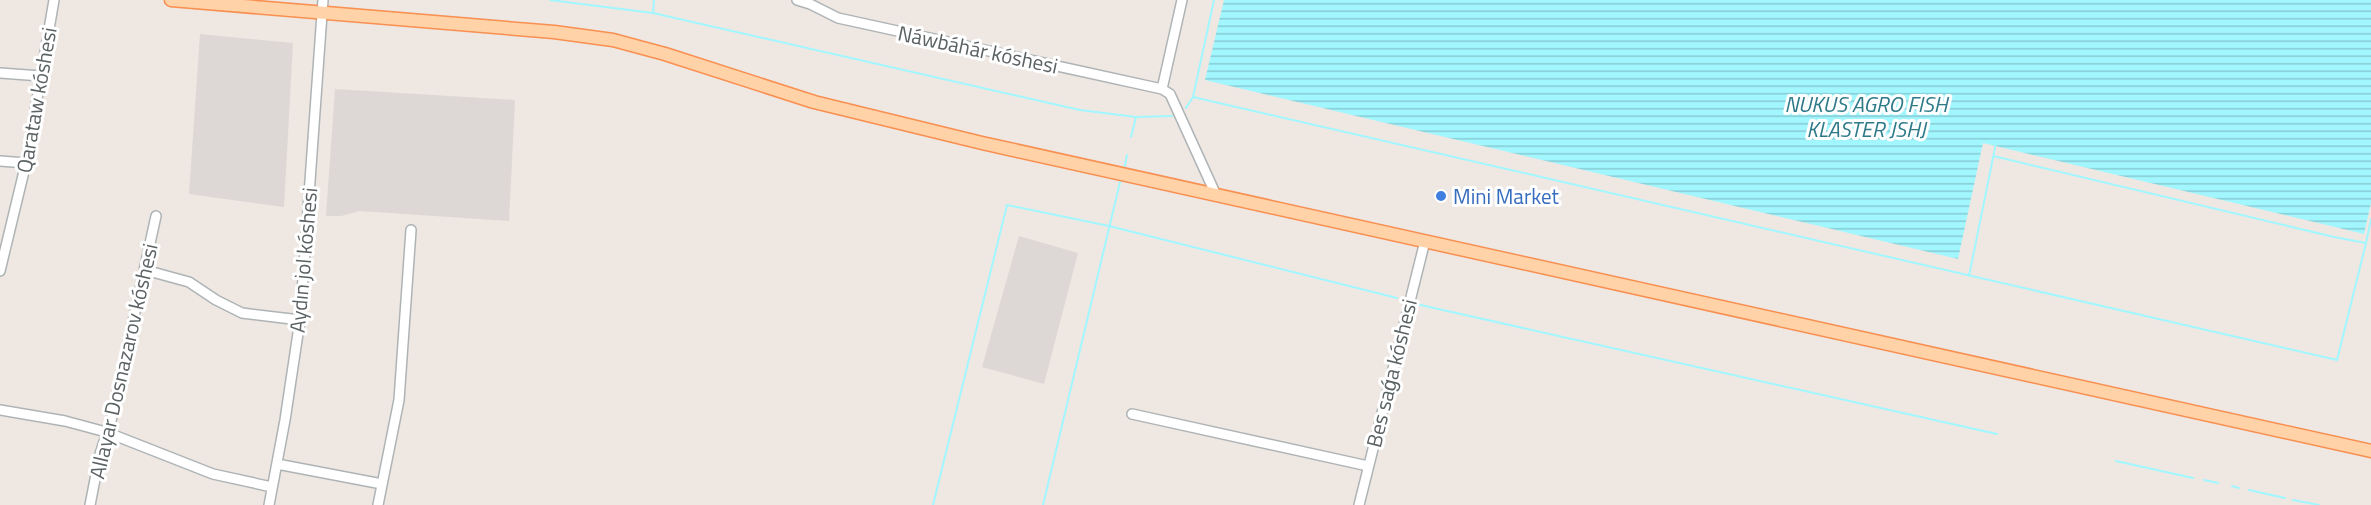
<svg xmlns="http://www.w3.org/2000/svg" width="2371" height="505" font-family="'Titillium Web',sans-serif">
	<style>
		.industrial { fill: #ddd8d5 }
		.water { fill: url(#water-rules) }
		.lines { fill: none; stroke-linecap: round; stroke-linejoin: round }
		.stream { stroke: #a2f7ff; stroke-width: 2 }
		.minor-casing { stroke: #aeb4b6; stroke-width: 12 }
		.major-casing { stroke: #f98f50; stroke-width: 15 }
		.minor { stroke: #fff; stroke-width: 9 }
		.major { stroke: #ffd2a7; stroke-width: 12 }
		.shop-dot { fill: #3f7fe0; stroke: #fff; stroke-width: 2 }
		.labels { text-anchor: middle; dominant-baseline: central; stroke-width: 6; stroke-linejoin: round; paint-order: stroke }
		.street-label { font-size: 21px; fill: #5b6264; stroke: #fff }
		.shop-label { font-size: 21px; fill: #366cbe; stroke: #fff; text-anchor: start }
		.water-label { font-size: 22px; font-style: italic; fill: #2e7a89; stroke: #fff }
	</style>
	<defs>
		<pattern id="water-rules" width="6" height="5" patternUnits="userSpaceOnUse" patternTransform="scale(1.5)"><rect width="6" height="5" fill="#a2f7ff"/><path d="M0 2.5h6" fill="none" stroke="#87cbd2"/></pattern>
	</defs>
	<rect width="100%" height="100%" fill="#eee7e2"/>
	<path class="industrial" d="M 200,34 L 293,43 L 284,207 L 189,194 Z
		M 335,89 L 515,100 L 509,221 L 360,211 L 341,216 L 326,216 Z
		M 1019,236 L 1078,253 L 1044,384 L 982,367 Z"/>
	<path class="water" d="M 1224,0 L 2371,0 L 2371,203 L 2364,234 L 1983,143 L 1958,259 L 1205,80 Z"/>
	<g class="lines">
		<path class="stream" d="M 550,0 L 653,13 L 1080,110 L 1136,117 L 1131,137
			M 653,13 L 654,0
			M 1193,97 L 2337,360 L 2366,243
			M 1186,108 L 1193,97 L 1214,0
			M 1136,117 L 1172,116
			M 1993,156 L 2334,237 L 2366,243 L 2371,219
			M 1124,170 L 1127,155
			M 1969,276 L 1996,143
			M 1416,304 L 1997,434
			M 2116,461 L 2193,478
			M 2204,480 L 2218,483
			M 2232,486 L 2239,488
			M 2249,490 L 2285,498
			M 2293,500 L 2319,505
			M 933,505 L 1007,205 L 1109,226 L 1397,298
			M 1043,505 L 1121,178"/>
		<defs>
			<path id="minor" d="M 797,0 L 810,4 L 838,18 L 1162,89 L 1170,94 L 1216,195
				M 0,73 L 41,76
				M 1162,89 L 1182,0
				M 0,161 L 26,163
				M 145,270 L 189,282 L 216,300 L 242,313 L 300,320
				M 0,271 L 26,163 L 54,0
				M 0,410 L 65,421 L 106,432 L 213,474 L 272,487
				M 1132,414 L 1368,466
				M 277,464 L 382,484
				M 90,505 L 100,454 L 112,417 L 156,216
				M 269,505 L 285,420 L 300,320 L 323,0
				M 378,505 L 399,400 L 411,230
				M 1359,505 L 1425,241"/>
			<path id="major" d="M 171,0 L 554,32 L 613,40 L 665,54 L 814,102 L 982,143 L 2371,451"/>
		</defs>
		<use href="#minor" class="minor-casing"/>
		<use href="#major" class="major-casing"/>
		<use href="#minor" class="minor"/>
		<use href="#major" class="major"/>
	</g>
	<circle class="shop-dot" cx="1441" cy="196" r="6"/>
	<g class="labels">
		<g class="street-label">
			<text transform="translate(978 49) rotate(12)">Náwbáhár kóshesi</text>
			<text transform="translate(36 100) rotate(-80)">Qarataw kóshesi</text>
			<text transform="translate(303 260) rotate(-85)">Aydın jol kóshesi</text>
			<text transform="translate(123 361) rotate(-77)">Allayar Dosnazarov kóshesi</text>
			<text transform="translate(1391 373) rotate(-76)">Bes saǵa kóshesi</text>
		</g>
		<g class="shop-label">
			<text x="1453" y="196">Mini Market</text>
		</g>
		<g class="water-label">
			<text x="1866" y="104">NUKUS AGRO FISH<tspan x="1866" dy="25">KLASTER JSHJ</tspan></text>
		</g>
	</g>
</svg>
